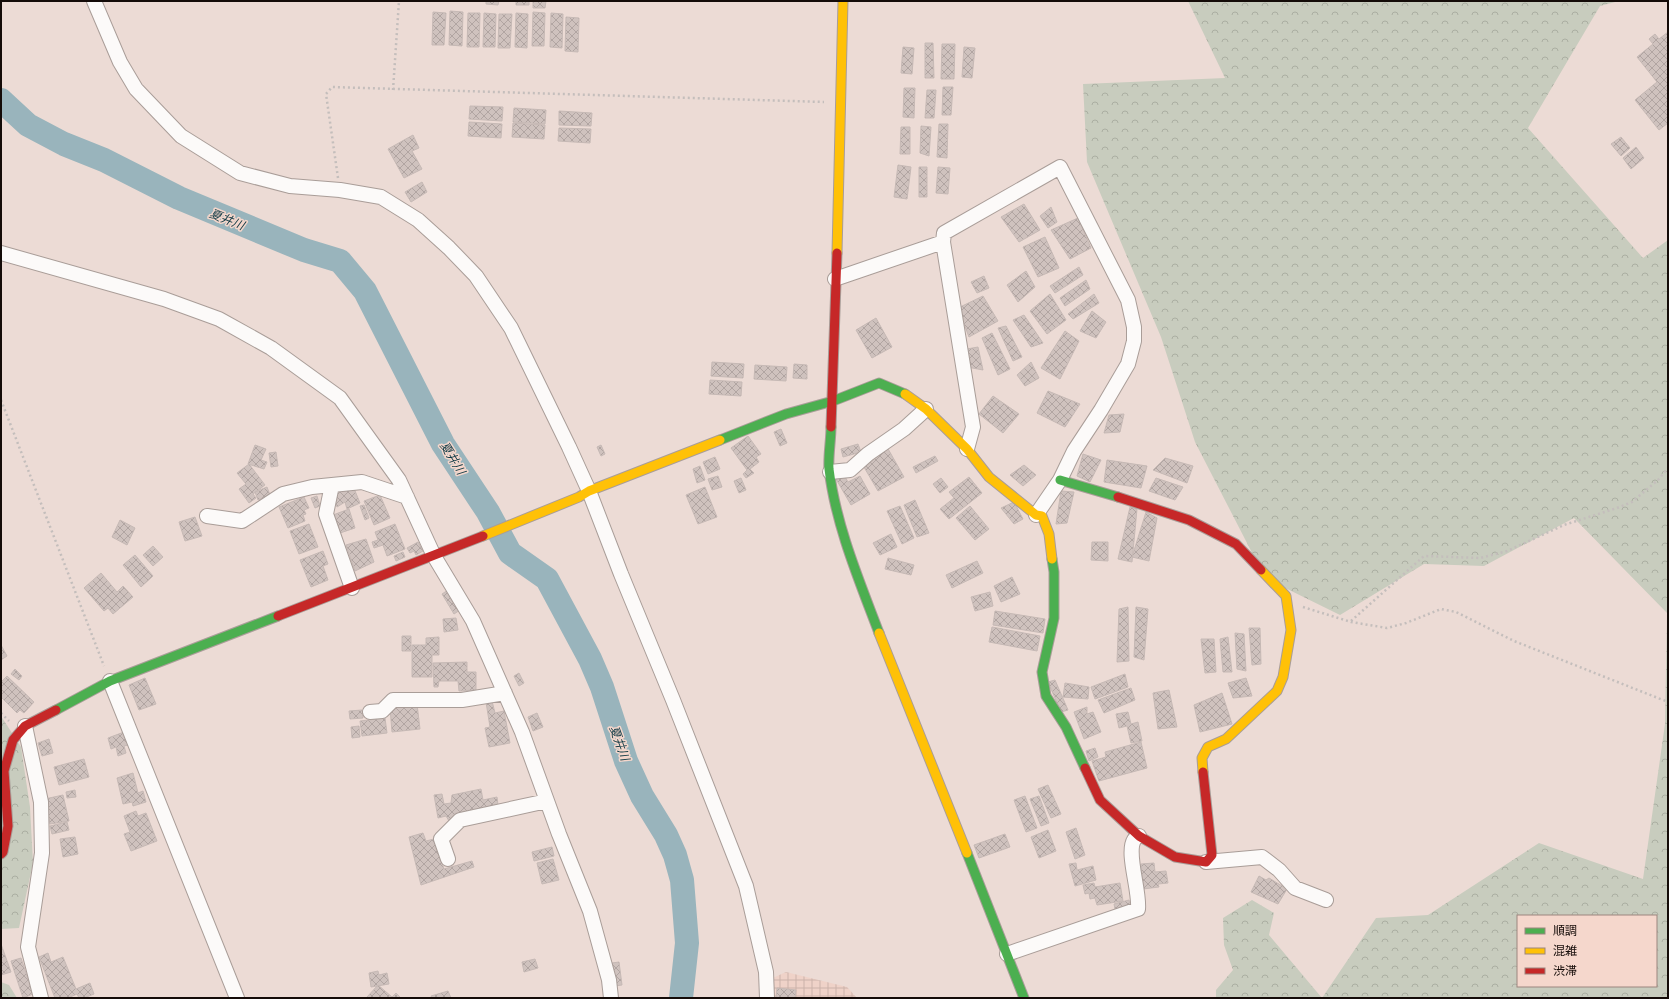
<svg xmlns="http://www.w3.org/2000/svg" width="1669" height="999" font-family="Poppins,'Noto Sans JP',sans-serif">
	<style>
		.industrial { fill: url(#industrial-grid) }
		.forest { fill: url(#forest-crowns); fill-rule: evenodd }
		.lines { fill: none; stroke-linecap: round; stroke-linejoin: round }
		.river { stroke: #99b4bc; stroke-width: 24 }
		.building { fill: url(#building-cross-hatch); stroke: #c6b9b5 }
		.street-casing { stroke: #a99d98; stroke-width: 16 }
		.fast-casing { stroke: #a99d98; stroke-width: 11 }
		.slow-casing { stroke: #a99d98; stroke-width: 11 }
		.jam-casing { stroke: #a99d98; stroke-width: 11 }
		.path { stroke: #c4bebc; stroke-width: 2.5; stroke-dasharray: 2 3; stroke-linecap: butt }
		.street { stroke: #fcfaf9; stroke-width: 14 }
		.fast { stroke: #4caf50; stroke-width: 9 }
		.slow { stroke: #ffc107; stroke-width: 9 }
		.jam { stroke: #c62828; stroke-width: 9 }
		.labels { text-anchor: middle; dominant-baseline: central; stroke-width: 3; stroke-linejoin: round; paint-order: stroke }
		.water-label { font-size: 12px; font-style: italic; fill: #0e3944; stroke: #f5d7cc }
	</style>
	<defs>
		<pattern id="industrial-grid" width="8" height="8" patternUnits="userSpaceOnUse"><rect width="8" height="8" fill="#efd2c8"/><path d="M0 4h8M4 0v8" fill="none" stroke="#ccb3aa"/></pattern>
		<pattern id="forest-crowns" width="20" height="18" patternUnits="userSpaceOnUse"><rect width="20" height="18" fill="#c8ccbe"/><path d="M2 6a3 3 0 1 1 6 0M12 15a3 3 0 1 1 6 0" fill="none" stroke="#abaea2"/></pattern>
		<pattern id="building-cross-hatch" width="8" height="8" patternUnits="userSpaceOnUse"><rect width="8" height="8" fill="#cfc2be"/><path d="M0 0l8 8M0 8l8-8" fill="none" stroke="#b1a5a2"/></pattern>
	</defs>
	<rect width="100%" height="100%" fill="#ecdbd5"/>
	<path class="industrial" d="M 786,972 L 847,987 L 857,998 L 766,998 L 766,981 Z"/>
	<path class="forest" d="M 1188,1 L 1619,1 L 1600,6 L 1528,128 L 1643,258 L 1668,240 L 1668,998 L 1216,998 L 1216,990 L 1233,970 L 1224,945 L 1223,918 L 1252,900 L 1274,913 L 1269,935 L 1322,998 L 1376,918 L 1428,915 L 1539,843 L 1643,879 L 1665,724 L 1667,613 L 1574,518 L 1484,566 L 1424,564 L 1340,615 L 1265,578 L 1195,442 L 1161,337 L 1087,162 L 1083,84 L 1225,78 ZM 1518,916 L 1656,916 L 1656,986 L 1518,986 Z
		M 1,716 L 21,747 L 30,807 L 33,863 L 19,928 L 1,929 Z
		M 1,982 L 9,985 L 17,998 L 1,998 Z"/>
	<g class="lines">
		<path class="river" d="M 1,100 L 28,125 L 64,144 L 104,160 L 179,198 L 304,250 L 340,261 L 365,291 L 443,444 L 488,512 L 510,553 L 547,579 L 590,659 L 602,687 L 626,761 L 642,796 L 666,835 L 675,855 L 682,880 L 687,943 L 681,998"/>
	</g>
	<path class="building" d="M 486,1 L 499,1 L 498,5 L 486,4 Z
		M 516,1 L 529,1 L 529,5 L 516,5 Z
		M 533,1 L 546,1 L 545,8 L 533,8 Z
		M 450,11 L 463,12 L 462,46 L 449,45 Z
		M 433,12 L 446,13 L 444,45 L 432,45 Z
		M 533,12 L 545,13 L 544,46 L 532,46 Z
		M 468,13 L 480,13 L 479,47 L 467,47 Z
		M 484,13 L 496,14 L 495,47 L 483,47 Z
		M 516,13 L 528,14 L 527,48 L 515,47 Z
		M 551,13 L 563,14 L 562,48 L 550,47 Z
		M 499,14 L 512,14 L 510,48 L 498,48 Z
		M 566,17 L 579,18 L 578,52 L 565,51 Z
		M 1668,32 L 1668,123 L 1659,130 L 1635,100 L 1657,82 L 1637,57 L 1653,44 L 1649,39 L 1655,34 L 1659,39 Z
		M 925,43 L 933,43 L 934,78 L 925,78 Z
		M 942,44 L 955,44 L 954,79 L 941,79 Z
		M 903,47 L 914,48 L 912,74 L 901,73 Z
		M 964,47 L 975,48 L 972,78 L 962,77 Z
		M 943,87 L 953,87 L 951,115 L 942,115 Z
		M 904,88 L 915,88 L 914,118 L 903,117 Z
		M 927,90 L 936,90 L 934,118 L 925,118 Z
		M 470,106 L 503,107 L 502,121 L 469,119 Z
		M 514,108 L 546,110 L 545,124 L 513,122 Z
		M 559,111 L 592,113 L 591,126 L 559,125 Z
		M 469,122 L 502,124 L 501,138 L 468,136 Z
		M 513,123 L 545,125 L 544,139 L 512,137 Z
		M 939,124 L 948,124 L 947,158 L 937,157 Z
		M 921,126 L 931,127 L 929,156 L 920,153 Z
		M 901,127 L 910,127 L 910,154 L 900,154 Z
		M 559,128 L 591,129 L 590,143 L 558,141 Z
		M 413,135 L 419,148 L 412,151 L 422,169 L 404,178 L 388,149 Z
		M 1621,137 L 1630,148 L 1621,156 L 1611,144 Z
		M 1636,147 L 1644,158 L 1631,169 L 1623,158 Z
		M 898,165 L 911,167 L 907,199 L 894,197 Z
		M 919,167 L 927,167 L 927,197 L 919,197 Z
		M 938,167 L 950,168 L 948,194 L 936,193 Z
		M 422,182 L 427,192 L 411,202 L 405,192 Z
		M 1024,204 L 1040,230 L 1019,242 L 1001,217 Z
		M 1051,207 L 1057,222 L 1048,228 L 1040,216 Z
		M 1078,218 L 1091,248 L 1070,259 L 1051,230 Z
		M 1045,237 L 1059,268 L 1038,277 L 1023,247 Z
		M 1079,267 L 1083,275 L 1055,293 L 1050,286 Z
		M 1026,271 L 1035,287 L 1018,302 L 1007,285 Z
		M 984,276 L 989,288 L 977,293 L 971,282 Z
		M 1086,280 L 1090,289 L 1065,306 L 1060,298 Z
		M 1050,294 L 1066,320 L 1047,334 L 1030,311 Z
		M 1094,294 L 1099,303 L 1073,319 L 1068,314 Z
		M 983,296 L 998,321 L 969,337 L 958,308 Z
		M 1092,311 L 1106,322 L 1096,338 L 1080,331 Z
		M 1024,315 L 1043,343 L 1031,347 L 1013,320 Z
		M 876,318 L 892,347 L 872,358 L 856,330 Z
		M 1006,326 L 1022,357 L 1013,361 L 998,328 Z
		M 1065,331 L 1079,341 L 1060,379 L 1041,368 Z
		M 992,333 L 1010,369 L 998,375 L 982,338 Z
		M 978,347 L 983,370 L 967,367 L 967,349 Z
		M 712,362 L 744,364 L 743,378 L 711,376 Z
		M 1031,362 L 1039,378 L 1025,386 L 1017,375 Z
		M 794,364 L 807,365 L 807,379 L 793,378 Z
		M 755,365 L 787,367 L 786,381 L 754,379 Z
		M 710,380 L 742,382 L 741,396 L 709,394 Z
		M 1048,391 L 1080,404 L 1065,427 L 1037,413 Z
		M 993,396 L 1019,414 L 1003,433 L 979,414 Z
		M 1124,414 L 1120,432 L 1104,433 L 1109,415 Z
		M 781,429 L 787,443 L 780,446 L 774,432 Z
		M 748,436 L 761,454 L 756,457 L 759,462 L 750,469 L 754,473 L 746,478 L 743,474 L 747,470 L 731,448 Z
		M 858,444 L 861,452 L 843,457 L 841,449 Z
		M 255,445 L 266,449 L 261,460 L 267,462 L 264,469 L 248,464 Z
		M 601,445 L 605,454 L 601,456 L 597,447 Z
		M 887,447 L 904,477 L 878,491 L 861,462 Z
		M 276,452 L 278,466 L 271,467 L 269,453 Z
		M 1083,454 L 1101,460 L 1090,482 L 1077,476 Z
		M 935,456 L 938,461 L 916,473 L 913,467 Z
		M 715,457 L 720,469 L 708,474 L 703,462 Z
		M 1165,458 L 1193,466 L 1187,483 L 1153,470 Z
		M 1107,460 L 1147,466 L 1141,488 L 1104,482 Z
		M 249,464 L 265,485 L 253,494 L 256,498 L 249,503 L 239,489 L 246,484 L 237,473 Z
		M 1024,465 L 1036,475 L 1023,486 L 1010,475 Z
		M 700,466 L 705,480 L 697,483 L 693,469 Z
		M 844,475 L 848,482 L 860,476 L 870,494 L 851,505 L 836,479 Z
		M 718,476 L 722,487 L 712,490 L 708,479 Z
		M 969,477 L 982,493 L 949,519 L 940,509 L 954,498 L 949,492 Z
		M 741,478 L 746,490 L 739,493 L 734,481 Z
		M 941,478 L 948,487 L 940,493 L 933,484 Z
		M 1156,478 L 1183,487 L 1175,500 L 1149,491 Z
		M 353,486 L 360,503 L 347,509 L 345,502 L 337,507 L 332,495 Z
		M 267,487 L 270,495 L 258,500 L 255,492 Z
		M 705,487 L 717,517 L 698,524 L 686,495 Z
		M 1061,491 L 1074,492 L 1067,523 L 1056,524 Z
		M 380,495 L 390,518 L 374,525 L 364,501 Z
		M 317,496 L 320,506 L 315,508 L 311,498 Z
		M 304,497 L 309,508 L 304,510 L 306,514 L 303,515 L 305,521 L 288,528 L 279,507 Z
		M 915,500 L 929,533 L 917,537 L 904,505 Z
		M 1014,502 L 1023,519 L 1014,524 L 1001,508 Z
		M 364,505 L 369,518 L 365,520 L 360,506 Z
		M 900,506 L 914,538 L 902,544 L 887,511 Z
		M 970,506 L 989,529 L 975,540 L 956,518 Z
		M 1130,507 L 1137,509 L 1132,562 L 1118,559 Z
		M 349,509 L 355,528 L 340,533 L 333,515 Z
		M 1146,512 L 1157,518 L 1149,561 L 1132,557 Z
		M 195,517 L 202,536 L 185,541 L 179,522 Z
		M 120,520 L 135,528 L 127,545 L 112,537 Z
		M 309,524 L 318,547 L 299,554 L 290,531 Z
		M 395,524 L 405,549 L 387,556 L 383,545 L 374,548 L 372,542 L 378,540 L 375,532 Z
		M 891,534 L 897,547 L 880,555 L 873,543 Z
		M 366,539 L 374,562 L 355,571 L 346,545 Z
		M 418,542 L 423,551 L 416,555 L 414,551 L 410,553 L 407,548 Z
		M 1092,542 L 1108,542 L 1108,561 L 1091,560 Z
		M 153,546 L 163,557 L 153,566 L 143,555 Z
		M 323,551 L 328,564 L 323,566 L 328,580 L 311,587 L 300,560 Z
		M 403,552 L 405,557 L 396,561 L 394,556 Z
		M 135,555 L 153,576 L 141,587 L 123,565 Z
		M 888,558 L 914,565 L 911,575 L 885,569 Z
		M 977,561 L 983,573 L 952,588 L 946,575 Z
		M 101,573 L 117,592 L 123,586 L 133,597 L 113,614 L 108,608 L 104,611 L 84,588 Z
		M 1012,577 L 1020,594 L 1001,602 L 994,586 Z
		M 448,590 L 460,610 L 454,614 L 442,594 Z
		M 990,592 L 993,606 L 975,611 L 971,597 Z
		M 1128,607 L 1129,661 L 1117,662 L 1119,609 Z
		M 1136,607 L 1148,609 L 1144,660 L 1134,657 Z
		M 995,611 L 1045,619 L 1043,633 L 993,625 Z
		M 456,618 L 458,630 L 444,632 L 443,619 Z
		M 992,627 L 1040,636 L 1037,651 L 989,642 Z
		M 1249,628 L 1260,628 L 1261,664 L 1252,665 Z
		M 1235,633 L 1244,634 L 1246,671 L 1237,669 Z
		M 402,636 L 411,636 L 411,651 L 402,651 Z
		M 439,637 L 439,655 L 432,655 L 432,677 L 412,677 L 412,645 L 426,645 L 426,638 Z
		M 1228,637 L 1232,672 L 1223,672 L 1220,639 Z
		M 1201,639 L 1214,639 L 1216,672 L 1205,673 Z
		M 1,645 L 7,656 L 1,660 Z
		M 467,662 L 467,672 L 476,672 L 476,690 L 459,691 L 458,681 L 439,681 L 438,687 L 434,687 L 433,663 Z
		M 15,669 L 22,676 L 19,680 L 11,674 Z
		M 519,673 L 524,683 L 519,686 L 514,676 Z
		M 1125,674 L 1128,687 L 1095,699 L 1091,687 Z
		M 7,676 L 34,702 L 24,713 L 20,710 L 17,713 L 1,697 L 1,682 Z
		M 145,678 L 156,704 L 139,710 L 129,685 Z
		M 1246,678 L 1252,696 L 1233,698 L 1228,683 Z
		M 1055,680 L 1068,710 L 1061,712 L 1048,682 Z
		M 1065,683 L 1089,687 L 1088,699 L 1063,697 Z
		M 1131,688 L 1135,700 L 1104,713 L 1098,700 Z
		M 1169,690 L 1177,727 L 1158,729 L 1153,693 Z
		M 1222,693 L 1232,724 L 1200,732 L 1194,705 Z
		M 492,701 L 495,713 L 504,711 L 510,743 L 489,747 L 485,728 L 490,727 L 486,702 Z
		M 417,704 L 420,729 L 392,732 L 390,708 Z
		M 1087,707 L 1087,714 L 1093,712 L 1101,732 L 1084,739 L 1074,712 Z
		M 362,710 L 363,718 L 350,719 L 349,711 Z
		M 1128,712 L 1131,724 L 1138,722 L 1142,741 L 1131,743 L 1127,726 L 1119,728 L 1116,714 Z
		M 537,713 L 543,727 L 533,731 L 528,717 Z
		M 385,718 L 387,733 L 362,736 L 360,721 Z
		M 359,726 L 360,737 L 352,738 L 351,727 Z
		M 124,732 L 128,745 L 124,746 L 126,753 L 118,756 L 116,747 L 111,749 L 108,738 Z
		M 49,739 L 53,753 L 42,756 L 38,743 Z
		M 1141,742 L 1147,768 L 1099,781 L 1092,761 L 1106,757 L 1105,752 Z
		M 1095,748 L 1098,757 L 1089,761 L 1086,751 Z
		M 84,759 L 89,777 L 59,785 L 54,767 Z
		M 133,773 L 138,793 L 143,791 L 146,802 L 133,806 L 132,802 L 123,804 L 117,778 Z
		M 1048,785 L 1061,814 L 1051,818 L 1038,789 Z
		M 481,789 L 483,800 L 497,797 L 498,805 L 454,814 L 456,820 L 449,821 L 446,816 L 438,818 L 434,795 L 442,794 L 444,804 L 451,803 L 452,795 Z
		M 75,790 L 76,797 L 67,798 L 66,792 Z
		M 63,795 L 69,821 L 50,824 L 45,799 Z
		M 1025,796 L 1037,828 L 1026,832 L 1014,800 Z
		M 1039,796 L 1049,823 L 1041,826 L 1030,799 Z
		M 136,811 L 138,816 L 146,813 L 157,841 L 131,851 L 124,834 L 130,832 L 124,816 Z
		M 67,822 L 69,830 L 52,834 L 50,826 Z
		M 1076,828 L 1085,855 L 1075,859 L 1066,832 Z
		M 1048,830 L 1056,851 L 1039,858 L 1031,837 Z
		M 423,833 L 426,841 L 434,839 L 444,869 L 472,861 L 474,867 L 421,885 L 409,837 Z
		M 1005,834 L 1010,847 L 979,858 L 974,845 Z
		M 75,837 L 78,854 L 63,857 L 60,839 Z
		M 552,847 L 554,856 L 534,861 L 532,852 Z
		M 553,859 L 559,880 L 542,884 L 537,863 Z
		M 1076,863 L 1077,870 L 1093,866 L 1096,880 L 1075,886 L 1069,864 Z
		M 1154,863 L 1155,872 L 1166,871 L 1168,883 L 1158,884 L 1159,887 L 1143,889 L 1141,864 Z
		M 1259,876 L 1266,880 L 1269,878 L 1287,889 L 1278,904 L 1251,892 Z
		M 1094,883 L 1095,887 L 1120,883 L 1123,901 L 1097,905 L 1095,898 L 1090,899 L 1089,893 L 1085,894 L 1083,885 Z
		M 1129,900 L 1130,905 L 1115,909 L 1114,904 Z
		M 1,944 L 11,972 L 1,975 Z
		M 48,953 L 51,962 L 63,957 L 76,989 L 90,983 L 94,994 L 84,998 L 79,998 L 77,994 L 68,998 L 55,998 L 39,957 Z
		M 21,958 L 33,994 L 23,998 L 11,961 Z
		M 535,959 L 538,968 L 524,972 L 522,962 Z
		M 619,962 L 622,985 L 615,986 L 612,963 Z
		M 378,971 L 379,975 L 387,973 L 389,984 L 371,987 L 369,973 Z
		M 378,985 L 392,997 L 396,993 L 401,998 L 369,998 L 367,997 Z
		M 777,988 L 796,990 L 795,998 L 776,998 Z
		M 448,991 L 451,998 L 432,998 L 431,996 Z"/>
	<g class="lines">
		<defs>
			<path id="street" d="M 94,1 L 120,62 L 136,89 L 181,136 L 240,173 L 290,186 L 340,190 L 381,197 L 418,220 L 449,248 L 476,276 L 511,328 L 569,447 L 589,491 L 621,574 L 673,700 L 746,886 L 766,972 L 767,998
				M 943,242 L 973,427 L 967,449
				M 1,253 L 164,299 L 219,319 L 271,348 L 340,398 L 399,480 L 434,556 L 473,621 L 522,732 L 559,834 L 590,911 L 609,980 L 611,998
				M 835,279 L 943,242 L 944,233 L 1060,167 L 1128,300 L 1134,327 L 1134,341 L 1128,364 L 1101,410 L 1074,451 L 1060,480 L 1036,515
				M 830,472 L 850,470 L 868,454 L 904,429 L 926,409
				M 332,485 L 326,514 L 352,588
				M 207,516 L 242,521 L 283,494 L 312,487 L 362,482 L 407,497
				M 110,681 L 237,998
				M 370,712 L 382,711 L 393,700 L 462,700 L 505,693
				M 25,726 L 41,802 L 42,853 L 28,947 L 41,998
				M 448,859 L 441,839 L 460,820 L 547,801
				M 1206,862 L 1262,857 L 1279,870 L 1295,888 L 1326,900
				M 1007,954 L 1138,909 C 1140,891 1126,853 1134,840 C 1135,838 1137,837 1139,836"/>
			<path id="fast" d="M 831,427 C 831,440 828,456 829,469 C 836,526 859,580 879,633
				M 720,440 L 786,414 L 833,401 L 879,383 L 905,394
				M 1060,480 L 1118,497
				M 1052,559 L 1054,572 L 1054,618 L 1042,672 L 1046,696 L 1066,727 L 1085,768
				M 56,710 L 110,681 L 278,616
				M 967,853 L 1024,998"/>
			<path id="slow" d="M 837,253 L 843,1
				M 905,394 L 926,409 L 967,449 L 989,477 L 1036,515 L 1042,516 L 1049,534 L 1052,559
				M 483,536 L 579,497 L 589,491 L 720,440
				M 879,633 L 967,853
				M 1203,772 L 1202,758 L 1208,747 L 1226,739 L 1277,691 L 1283,677 L 1291,630 L 1286,596 L 1261,570"/>
			<path id="jam" d="M 831,427 L 837,253
				M 1118,497 L 1189,520 L 1236,544 L 1261,570
				M 278,616 L 483,536
				M 1085,768 L 1100,800 L 1139,836 L 1175,857 L 1206,862 L 1212,855 L 1203,772
				M 1,854 L 3,852 L 8,826 L 4,771 L 13,740 L 25,726 L 56,710"/>
		</defs>
		<use href="#street" class="street-casing"/>
		<use href="#fast" class="fast-casing"/>
		<use href="#slow" class="slow-casing"/>
		<use href="#jam" class="jam-casing"/>
		<path class="path" d="M 393,90 L 399,1
			M 338,178 L 326,94 L 332,87 L 824,102
			M 1,400 L 104,666
			M 1303,607 L 1351,622 L 1387,628 L 1406,623 L 1441,609 L 1456,612 L 1514,641 L 1668,702
			M 1351,621 L 1424,556 L 1480,558 L 1507,551 L 1564,525 L 1617,508 L 1632,502 L 1658,480 L 1668,468
			M 1,713 L 9,721"/>
		<use href="#street" class="street"/>
		<use href="#fast" class="fast"/>
		<use href="#slow" class="slow"/>
		<use href="#jam" class="jam"/>
	</g>
	<g class="labels">
		<g class="water-label">
			<text transform="translate(227 219) rotate(22)">夏井川</text>
			<text transform="translate(453 458) rotate(58)">夏井川</text>
			<text transform="translate(620 743) rotate(70)">夏井川</text>
		</g>
	</g>
	<rect width="1669" height="999" fill="none" stroke="#140b08" stroke-width="4"/>
	<rect x="1517" y="915" width="140" height="72" fill="#f5d7cc" stroke="#9b857e"/>
	<rect x="1525" y="928" width="20" height="6" fill="#4caf50" stroke="#9b857e"/>
	<text x="1553" y="935" font-size="12" fill="#140b08">順調</text>
	<rect x="1525" y="948" width="20" height="6" fill="#ffc107" stroke="#9b857e"/>
	<text x="1553" y="955" font-size="12" fill="#140b08">混雑</text>
	<rect x="1525" y="968" width="20" height="6" fill="#c62828" stroke="#9b857e"/>
	<text x="1553" y="975" font-size="12" fill="#140b08">渋滞</text>
</svg>
